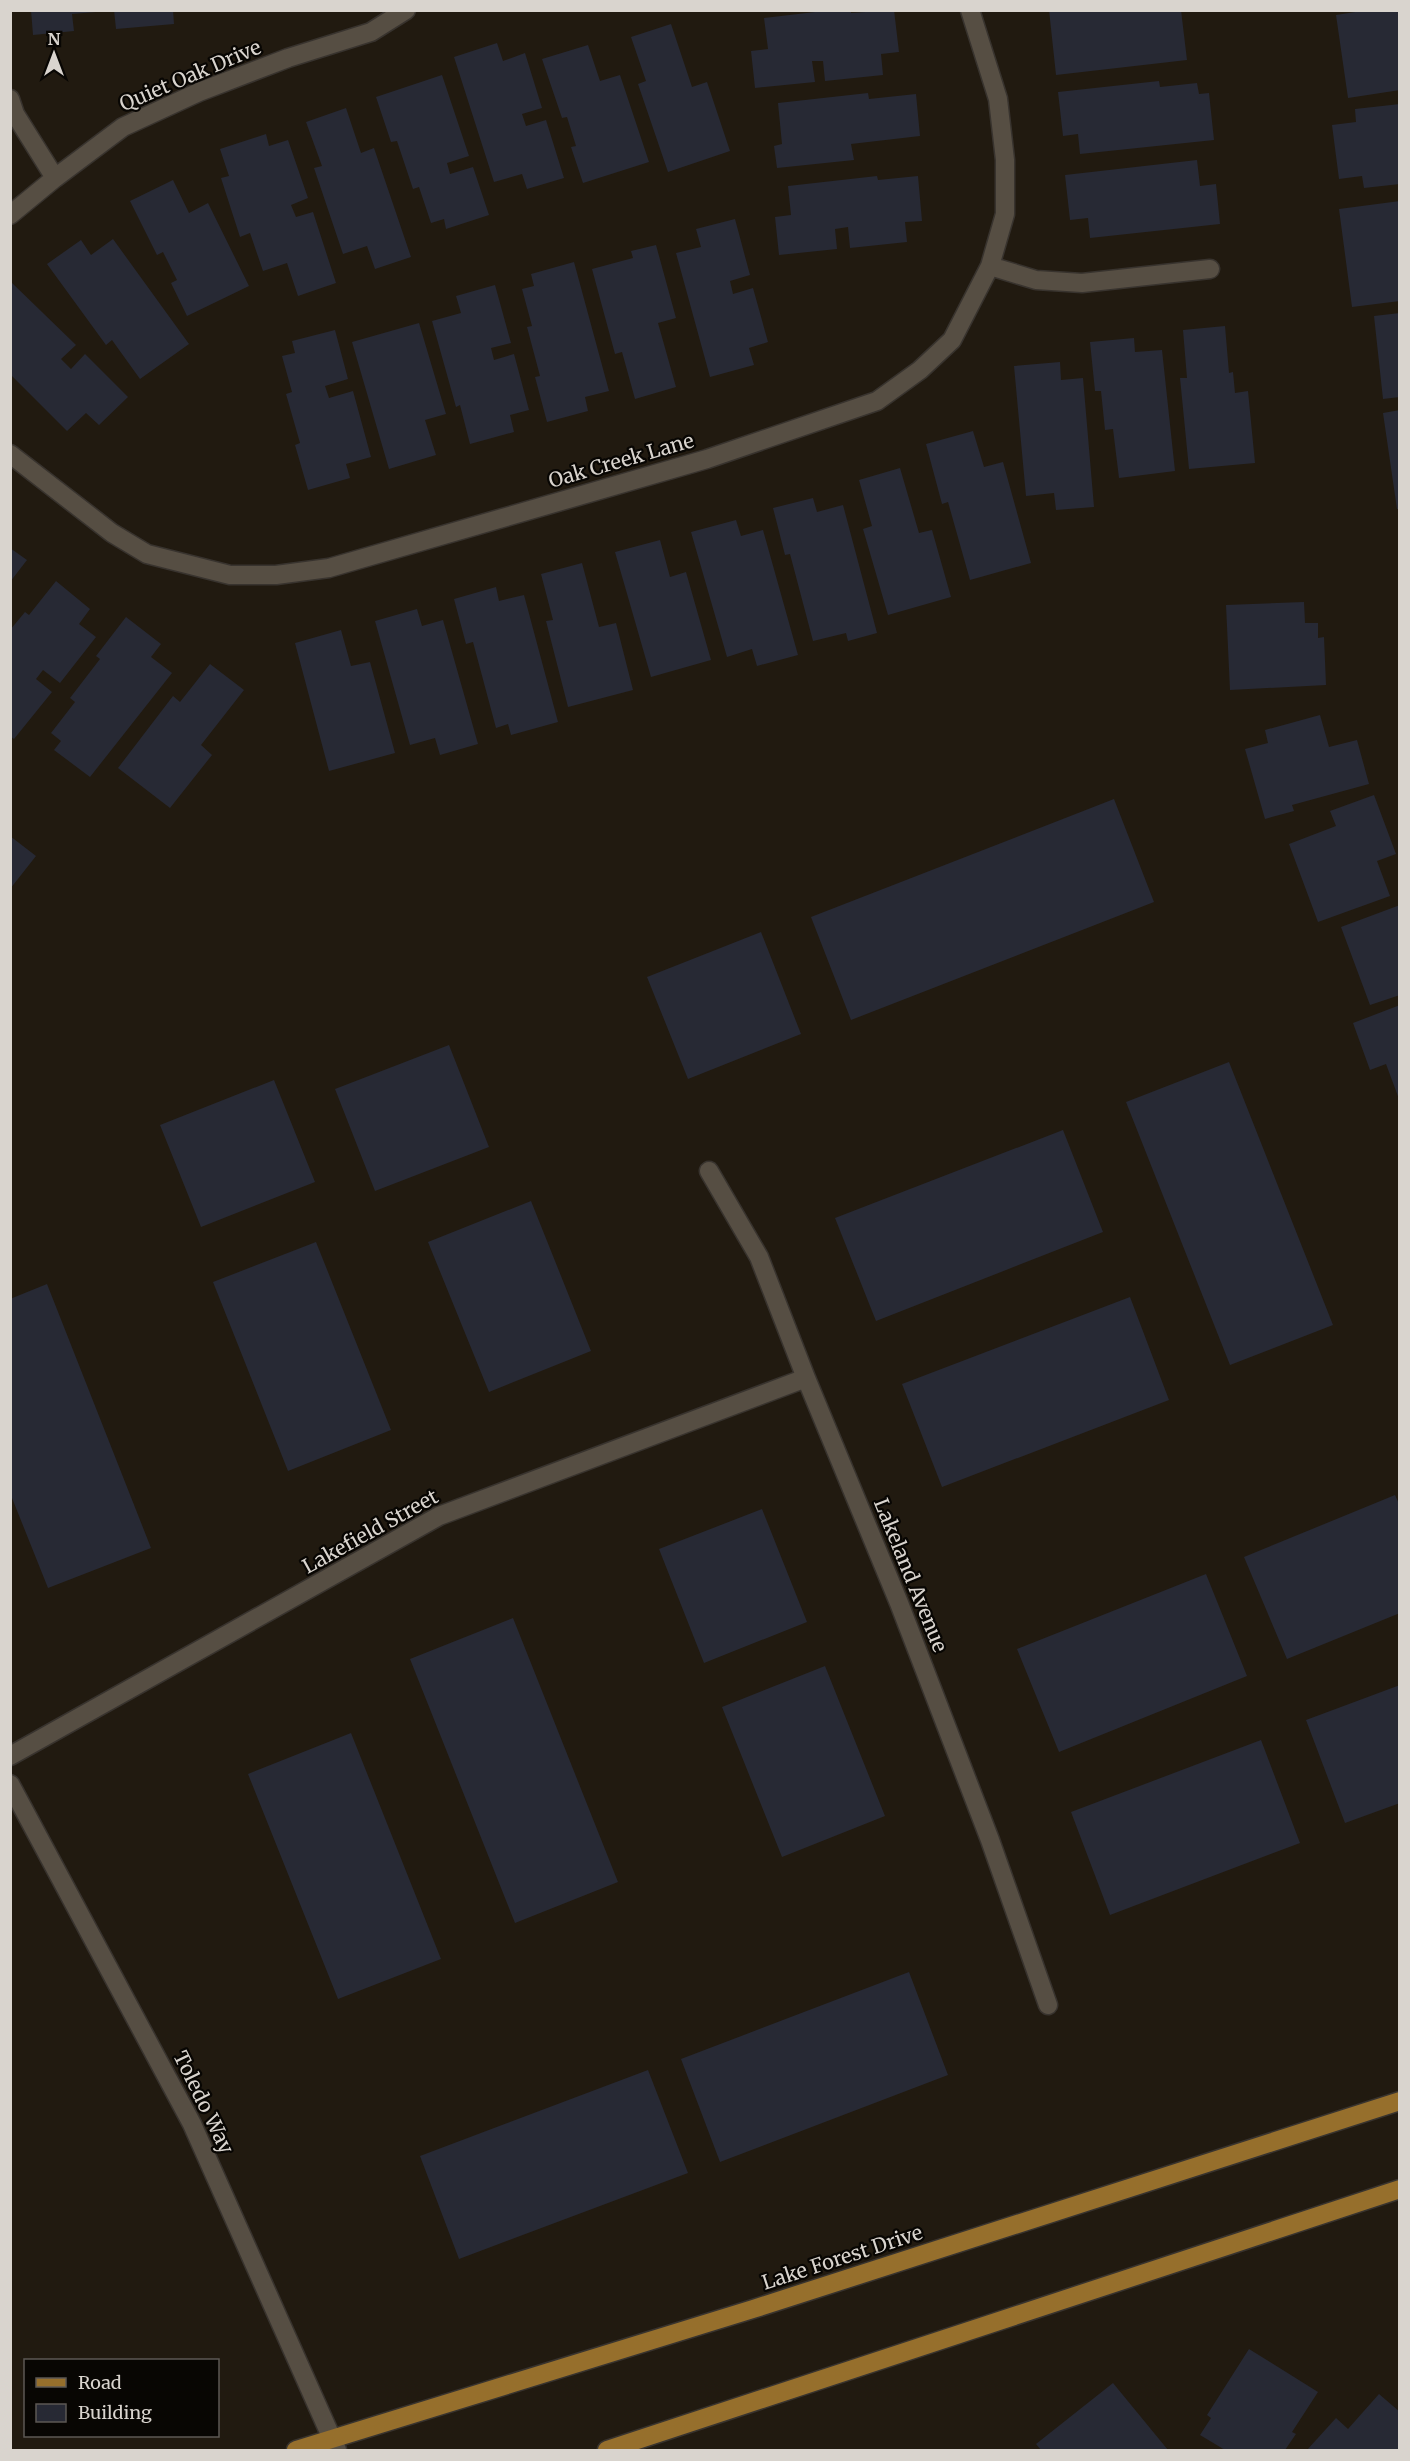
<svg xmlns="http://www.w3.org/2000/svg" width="1410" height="2461" font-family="Merriweather,serif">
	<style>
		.building { fill: #272934 }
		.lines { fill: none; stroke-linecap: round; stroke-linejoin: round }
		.minor-casing { stroke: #38332e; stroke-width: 21 }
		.secondary-casing { stroke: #38332e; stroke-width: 21 }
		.primary-casing { stroke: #38332e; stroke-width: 21 }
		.minor { stroke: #564e43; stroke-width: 18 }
		.secondary { stroke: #564e43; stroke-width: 18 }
		.primary { stroke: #966f2c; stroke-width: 18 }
		.labels { text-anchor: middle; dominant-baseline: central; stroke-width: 4.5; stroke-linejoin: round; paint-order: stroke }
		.street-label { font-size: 20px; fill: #d9d4ce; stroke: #080603 }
	</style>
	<rect width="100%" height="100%" fill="#211a10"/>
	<path class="building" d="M 31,10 L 96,10 L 96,12 L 72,14 L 74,31 L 33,35 Z
		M 114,10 L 173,10 L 174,24 L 116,29 Z
		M 832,10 L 851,10 L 851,13 L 894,10 L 899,52 L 881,54 L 883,75 L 825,81 L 823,61 L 812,61 L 815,82 L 755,88 L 751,51 L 768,49 L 764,18 Z
		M 1049,10 L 1181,10 L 1187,60 L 1056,75 Z
		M 1368,10 L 1400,10 L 1400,90 L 1348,98 L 1336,15 Z
		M 671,24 L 692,87 L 707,82 L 730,151 L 668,172 L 638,84 L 646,81 L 631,37 Z
		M 497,43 L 503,61 L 525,53 L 542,108 L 522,114 L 526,126 L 546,120 L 564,178 L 527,189 L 522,174 L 494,182 L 454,57 Z
		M 588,45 L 600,81 L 620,75 L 649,162 L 583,183 L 571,147 L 576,146 L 567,117 L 562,118 L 542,59 Z
		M 442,75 L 469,156 L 447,163 L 450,174 L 473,167 L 489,215 L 446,229 L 444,219 L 431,223 L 419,187 L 413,189 L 397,141 L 391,142 L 376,97 Z
		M 1159,81 L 1160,87 L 1197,83 L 1199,94 L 1209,93 L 1214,140 L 1080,154 L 1078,134 L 1063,136 L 1058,92 Z
		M 868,93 L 869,99 L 916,94 L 920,136 L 851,144 L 854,160 L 777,168 L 774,146 L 782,144 L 778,103 Z
		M 1400,104 L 1400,184 L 1364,188 L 1362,176 L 1339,179 L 1332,125 L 1356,122 L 1355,109 Z
		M 346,108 L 361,153 L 374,148 L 411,257 L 375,269 L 367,246 L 343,254 L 314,168 L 322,166 L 306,122 Z
		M 266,134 L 269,146 L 288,140 L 308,198 L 291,205 L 296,217 L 313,212 L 336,283 L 298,296 L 287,263 L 263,271 L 250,233 L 240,237 L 221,178 L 229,176 L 220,149 Z
		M 1197,160 L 1200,186 L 1216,184 L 1220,224 L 1090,238 L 1088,218 L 1070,220 L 1065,175 Z
		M 877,176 L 878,180 L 918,176 L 922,221 L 905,222 L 907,242 L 850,248 L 848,227 L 835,229 L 837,249 L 779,255 L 775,217 L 791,215 L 788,186 Z
		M 173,180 L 189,213 L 208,203 L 249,286 L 187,316 L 171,283 L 177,280 L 163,252 L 157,255 L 130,201 Z
		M 1400,201 L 1400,301 L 1352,307 L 1339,209 Z
		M 735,219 L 750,275 L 730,281 L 733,294 L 753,288 L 768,342 L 749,348 L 754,365 L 710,377 L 676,253 L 701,247 L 696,229 Z
		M 113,239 L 189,344 L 140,379 L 112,340 L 106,345 L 47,264 L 81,240 L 91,255 Z
		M 656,245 L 676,318 L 658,323 L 676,387 L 635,399 L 622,352 L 615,354 L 592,269 L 633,258 L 631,251 Z
		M 574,262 L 609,391 L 585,397 L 588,411 L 547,422 L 535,377 L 540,376 L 527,327 L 532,326 L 522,289 L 534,286 L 531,274 Z
		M 10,281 L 76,345 L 61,359 L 71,369 L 85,354 L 128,397 L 99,425 L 86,413 L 67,431 L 10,374 Z
		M 495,285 L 511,343 L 491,348 L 494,360 L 514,354 L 529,410 L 510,415 L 514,432 L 470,444 L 460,405 L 456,407 L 432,321 L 461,313 L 456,296 Z
		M 1400,313 L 1400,397 L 1383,399 L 1374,316 Z
		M 419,323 L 446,414 L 425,420 L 436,455 L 389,469 L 352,342 Z
		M 1225,326 L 1229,373 L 1233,372 L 1235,393 L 1248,391 L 1255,463 L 1189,469 L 1180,378 L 1187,378 L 1183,330 Z
		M 335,330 L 348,379 L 325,386 L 329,398 L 353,391 L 371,457 L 346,464 L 350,478 L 308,490 L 295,445 L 300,443 L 286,394 L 292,392 L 282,356 L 295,353 L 292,341 Z
		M 1134,338 L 1135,352 L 1162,350 L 1175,471 L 1119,478 L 1113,429 L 1105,430 L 1101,391 L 1095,391 L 1090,342 Z
		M 1060,362 L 1061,380 L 1083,378 L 1094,507 L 1056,510 L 1054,493 L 1026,496 L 1014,366 Z
		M 1400,410 L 1400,509 L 1397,509 L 1383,413 Z
		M 973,431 L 984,467 L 1003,462 L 1031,563 L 970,580 L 948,502 L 942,504 L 926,444 Z
		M 900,468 L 919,533 L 932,530 L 951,597 L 888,615 L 863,529 L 872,526 L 859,480 Z
		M 813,498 L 817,512 L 843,505 L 877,633 L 848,641 L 846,633 L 813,641 L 790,554 L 785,555 L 773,508 Z
		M 736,520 L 741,536 L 763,530 L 798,655 L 757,666 L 752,649 L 727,657 L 691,532 Z
		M 660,540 L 670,577 L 686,572 L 711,660 L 651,677 L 615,552 Z
		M 10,548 L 27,560 L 10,582 Z
		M 582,563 L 599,627 L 616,623 L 633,690 L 568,707 L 546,621 L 553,620 L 541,574 Z
		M 56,581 L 90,609 L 79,624 L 96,637 L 60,683 L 43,670 L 36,679 L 52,692 L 14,739 L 10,736 L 10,630 L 25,612 L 29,615 Z
		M 496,587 L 499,601 L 524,595 L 558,722 L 511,735 L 508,724 L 496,728 L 473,642 L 466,644 L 454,599 Z
		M 1304,602 L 1305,623 L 1318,623 L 1318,638 L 1324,637 L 1326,685 L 1230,690 L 1226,605 Z
		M 417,609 L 422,626 L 443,620 L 478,744 L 440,755 L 435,738 L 410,745 L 375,621 Z
		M 126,617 L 161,644 L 151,657 L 172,673 L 90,777 L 54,750 L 61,741 L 51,733 L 75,702 L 70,698 L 100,659 L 96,656 Z
		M 341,630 L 351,666 L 370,662 L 395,753 L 329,771 L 295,643 Z
		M 210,664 L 244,690 L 201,745 L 212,755 L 170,808 L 118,768 L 173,696 L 180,702 Z
		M 1320,715 L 1329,747 L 1357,740 L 1369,784 L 1292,805 L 1294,811 L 1265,819 L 1245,749 L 1268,743 L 1265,730 Z
		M 1374,795 L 1396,854 L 1377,861 L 1390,896 L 1318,922 L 1289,844 L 1336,826 L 1330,811 Z
		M 1114,799 L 1154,902 L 851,1020 L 811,917 Z
		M 10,836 L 36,856 L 10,889 Z
		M 1400,905 L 1400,995 L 1370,1005 L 1341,927 Z
		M 761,932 L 801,1034 L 688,1079 L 647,977 Z
		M 1400,1005 L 1400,1099 L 1399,1099 L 1386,1064 L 1370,1070 L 1353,1023 Z
		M 449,1045 L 489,1147 L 375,1191 L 335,1089 Z
		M 1229,1062 L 1333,1325 L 1230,1365 L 1126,1102 Z
		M 274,1080 L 315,1182 L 201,1227 L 160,1125 Z
		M 1063,1130 L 1103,1232 L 876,1321 L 835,1218 Z
		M 531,1201 L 591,1351 L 489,1392 L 428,1242 Z
		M 316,1242 L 391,1430 L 288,1471 L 213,1282 Z
		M 47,1284 L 151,1548 L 48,1588 L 10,1493 L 10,1299 Z
		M 1130,1297 L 1169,1400 L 942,1487 L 902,1384 Z
		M 1395,1495 L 1400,1506 L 1400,1613 L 1287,1659 L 1244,1557 Z
		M 762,1509 L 807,1622 L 704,1663 L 659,1549 Z
		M 1206,1574 L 1247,1676 L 1059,1752 L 1017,1649 Z
		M 513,1618 L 618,1882 L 515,1923 L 410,1659 Z
		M 825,1666 L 885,1816 L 782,1857 L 722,1707 Z
		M 1400,1685 L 1400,1803 L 1345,1823 L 1306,1720 Z
		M 351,1733 L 441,1959 L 338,1999 L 248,1774 Z
		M 1261,1740 L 1300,1843 L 1110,1915 L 1071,1812 Z
		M 909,1972 L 948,2075 L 720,2162 L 681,2059 Z
		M 648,2070 L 688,2173 L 459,2259 L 420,2156 Z
		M 1249,2349 L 1318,2392 L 1292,2432 L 1296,2434 L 1285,2450 L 1225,2450 L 1200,2435 L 1211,2418 L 1207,2415 Z
		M 1113,2383 L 1168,2450 L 1041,2450 L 1036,2444 Z
		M 1379,2394 L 1400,2412 L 1400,2450 L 1307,2450 L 1336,2418 L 1348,2429 Z"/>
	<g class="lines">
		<defs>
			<path id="minor" d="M 970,10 L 998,99 L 1005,160 L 1005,214 L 990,266
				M 10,99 L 15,114 L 55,178
				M 10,215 L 55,178 L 123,127 L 199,92 L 288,58 L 371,32 L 406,10
				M 10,454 L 112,533 L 147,554 L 230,575 L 276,575 L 329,568 L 707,459 L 877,401 L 920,370 L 952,340 L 990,266 L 1036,280 L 1082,283 L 1210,269
				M 709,1171 L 759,1257 L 806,1378 L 899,1603 L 990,1840 L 1048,2005
				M 10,1756 L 439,1516 L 806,1378"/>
			<path id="secondary" d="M 10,1784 L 192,2124 L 337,2450"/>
			<path id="primary" d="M 296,2450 L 753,2309 L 1400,2101
				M 607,2450 L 1400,2189"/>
		</defs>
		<use href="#minor" class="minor-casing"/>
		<use href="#secondary" class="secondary-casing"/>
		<use href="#primary" class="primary-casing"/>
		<use href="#minor" class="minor"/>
		<use href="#secondary" class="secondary"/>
		<use href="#primary" class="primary"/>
	</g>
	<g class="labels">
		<g class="street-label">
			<text transform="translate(190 75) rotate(-23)">Quiet Oak Drive</text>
			<text transform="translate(621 460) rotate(-16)">Oak Creek Lane</text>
			<text transform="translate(370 1531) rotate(-29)">Lakefield Street</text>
			<text transform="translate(911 1575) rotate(68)">Lakeland Avenue</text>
			<text transform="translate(204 2102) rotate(64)">Toledo Way</text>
			<text transform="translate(842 2257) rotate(-18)">Lake Forest Drive</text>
		</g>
	</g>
	<rect width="1410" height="2461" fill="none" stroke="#d9d4ce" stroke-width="24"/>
	<rect x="24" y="2359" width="195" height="78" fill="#080603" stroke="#5c5854" stroke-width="1.5"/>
	<rect x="36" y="2378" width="30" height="9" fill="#966f2c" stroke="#5c5854" stroke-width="1.5"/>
	<text x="78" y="2389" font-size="18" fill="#d9d4ce">Road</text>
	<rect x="36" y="2404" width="30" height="18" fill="#272934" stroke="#5c5854" stroke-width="1.5"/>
	<text x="78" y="2419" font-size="18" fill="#d9d4ce">Building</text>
	<g transform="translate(54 54)" stroke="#080603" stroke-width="4.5" paint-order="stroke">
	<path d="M0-4.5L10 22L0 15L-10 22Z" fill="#d9d4ce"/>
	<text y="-9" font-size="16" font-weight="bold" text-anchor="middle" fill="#d9d4ce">N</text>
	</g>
</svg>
